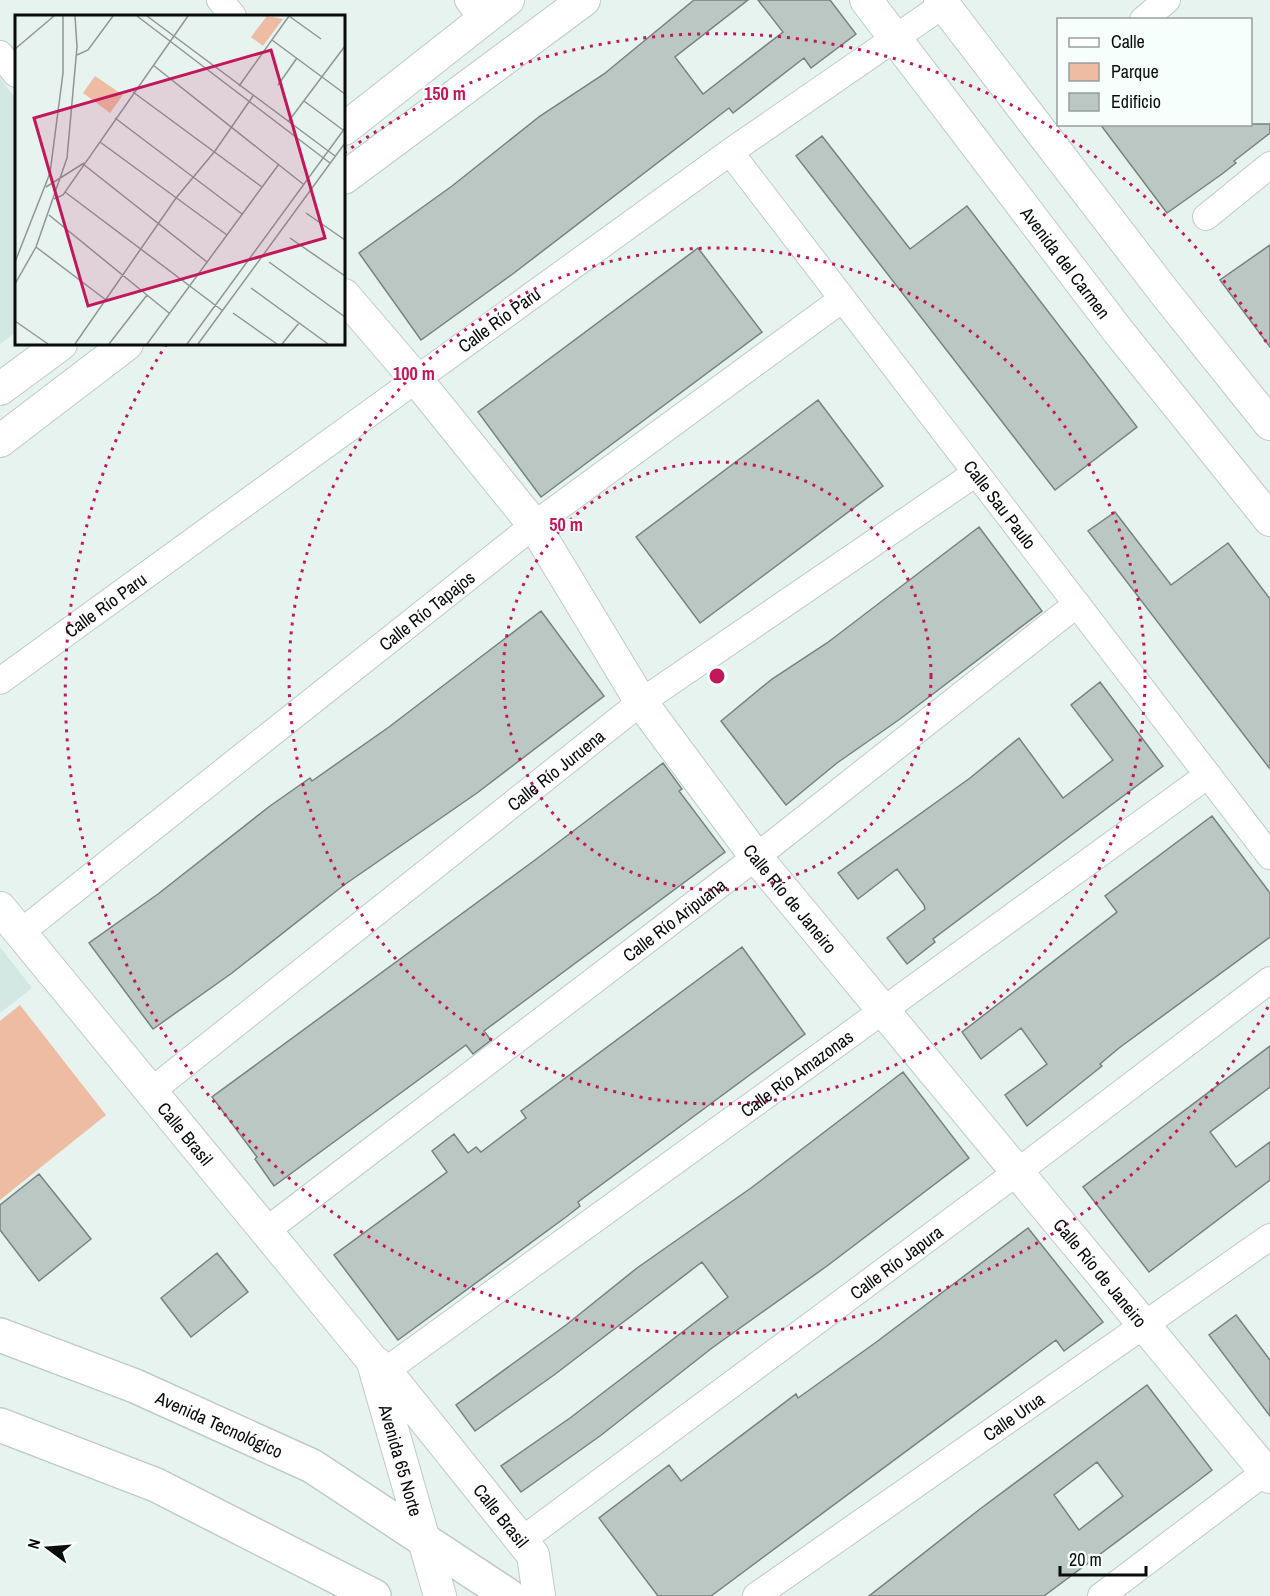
<svg xmlns="http://www.w3.org/2000/svg" width="1270" height="1596" font-family="'Archivo Narrow',sans-serif">
	<style>
		.built { fill: #d3e8e2 }
		.green { fill: #edbca3 }
		.building { fill: #bbc7c3; stroke: #788380; stroke-width: 1.5; fill-rule: evenodd }
		.lines { fill: none; stroke-linecap: round; stroke-linejoin: round }
		.minor-casing { stroke: #bfcbc7; stroke-width: 28 }
		.tertiary-casing { stroke: #bfcbc7; stroke-width: 34 }
		.secondary-casing { stroke: #bfcbc7; stroke-width: 36 }
		.minor { stroke: #fff; stroke-width: 26 }
		.tertiary { stroke: #fff; stroke-width: 32 }
		.secondary { stroke: #fff; stroke-width: 33 }
		.ring { fill: none; stroke: #c2185b; stroke-width: 3; stroke-dasharray: 3 6 }
		.labels { text-anchor: middle; dominant-baseline: central; stroke-width: 4.5; stroke-linejoin: round; paint-order: stroke }
		.street-label { font-size: 18px; fill: #090c0b; stroke: #f7fffc }
		.inset-road { fill: none; stroke: #8e9794; stroke-width: 1.5 }
		.view { fill: #c2185b; fill-opacity: 0.15; stroke: #c2185b; stroke-width: 3 }
		.inset-edge { fill: none; stroke: #090c0b; stroke-width: 3 }
		.centre { fill: #c2185b; stroke: #f7fffc; stroke-width: 3 }
		.ring-label { font-size: 18px; text-anchor: middle; font-weight: bold; fill: #c2185b; stroke: #f7fffc; stroke-width: 4.5; stroke-linejoin: round; paint-order: stroke }
	</style>
	<rect width="100%" height="100%" fill="#e7f3ef"/>
	<path class="built" d="M 0,78 L 16,99 L 16,332 L 0,344 Z
		M 0,947 L 32,988 L 0,1013 Z"/>
	<path class="green" d="M 20,1005 L 106,1115 L 0,1200 L 0,1021 Z"/>
	<path class="building" d="M 694,0 L 748,0 L 675,57 L 703,94 L 783,32 L 758,0 L 830,0 L 856,34 L 811,68 L 804,58 L 733,113 L 729,108 L 514,273 L 421,340 L 359,253 L 452,186 L 540,116 L 604,74 Z
		M 1100,124 L 1270,124 L 1270,133 L 1234,161 L 1236,163 L 1222,174 L 1167,213 Z
		M 822,136 L 910,249 L 967,206 L 1137,427 L 1055,490 L 796,156 Z
		M 1270,245 L 1270,347 L 1220,280 Z
		M 698,248 L 762,332 L 541,497 L 478,412 Z
		M 818,400 L 883,486 L 700,623 L 636,537 Z
		M 1115,512 L 1171,585 L 1228,543 L 1270,599 L 1270,769 L 1088,531 Z
		M 979,527 L 1042,611 L 900,719 L 837,763 L 786,805 L 721,721 L 772,679 L 827,643 Z
		M 541,611 L 604,696 L 477,793 L 344,885 L 232,973 L 153,1029 L 89,943 L 158,894 L 270,806 L 310,778 L 312,781 L 389,727 Z
		M 1100,682 L 1163,766 L 933,939 L 935,942 L 907,964 L 887,938 L 925,909 L 924,905 L 897,869 L 858,899 L 838,873 L 970,778 L 1019,738 L 1063,798 L 1113,760 L 1071,705 Z
		M 663,763 L 682,789 L 679,791 L 725,852 L 484,1031 L 491,1040 L 473,1054 L 466,1045 L 274,1186 L 255,1159 L 257,1157 L 212,1097 L 535,860 Z
		M 1212,816 L 1270,893 L 1270,937 L 1119,1048 L 1100,1064 L 1102,1066 L 1027,1126 L 1005,1095 L 1047,1064 L 1021,1028 L 981,1059 L 962,1032 L 1117,912 L 1105,896 Z
		M 742,947 L 805,1034 L 578,1202 L 580,1206 L 566,1217 L 398,1340 L 334,1255 L 447,1172 L 432,1151 L 454,1134 L 468,1153 L 476,1147 L 481,1152 L 526,1118 L 521,1111 Z
		M 1270,1046 L 1270,1087 L 1210,1132 L 1236,1167 L 1270,1142 L 1270,1180 L 1149,1272 L 1083,1187 Z
		M 903,1072 L 969,1158 L 827,1266 L 712,1348 L 600,1436 L 521,1492 L 501,1466 L 570,1418 L 728,1297 L 702,1262 L 554,1375 L 475,1431 L 456,1405 L 566,1325 L 637,1268 L 751,1188 Z
		M 39,1174 L 91,1239 L 39,1281 L 0,1230 L 0,1205 Z
		M 1028,1228 L 1103,1322 L 1064,1351 L 1056,1340 L 711,1596 L 658,1596 L 599,1518 L 669,1465 L 681,1481 L 796,1394 L 798,1398 L 875,1343 Z
		M 217,1253 L 248,1292 L 191,1337 L 161,1298 Z
		M 1236,1315 L 1270,1360 L 1270,1416 L 1209,1335 Z
		M 1147,1385 L 1212,1470 L 1198,1481 L 1044,1596 L 869,1596 L 980,1509 ZM 1097,1462 L 1123,1496 L 1079,1530 L 1054,1495 Z"/>
	<g class="lines">
		<defs>
			<g id="minor">
				<path d="M 220,0 L 233,16"/>
				<path d="M 468,0 L 483,20"/>
				<path d="M 1143,20 L 1167,0"/>
				<path d="M 0,54 L 16,74"/>
				<path id="s1" d="M 730,152 L 1270,856"/>
				<path d="M 1206,217 L 1270,165"/>
				<path id="s2" d="M 0,681 L 730,152 L 943,5"/>
				<path id="s3" d="M 20,933 L 534,525 L 841,300"/>
				<path id="s4" d="M 150,1092 L 641,702 L 976,473"/>
				<path id="s5" d="M 267,1230 L 756,857 L 1077,604"/>
				<path id="s6" d="M 377,1377 L 1208,775"/>
				<path id="s7" d="M 522,1540 L 1016,1173 L 1270,980"/>
				<path id="s8" d="M 756,1596 L 1270,1237"/>
				<path d="M 1101,1596 L 1265,1472"/>
			</g>
			<g id="tertiary">
				<path id="s9" d="M 866,0 L 1118,331 L 1270,520"/>
				<path d="M 940,0 L 1165,293 L 1270,424"/>
				<path d="M 344,129 L 508,0"/>
				<path d="M 344,178 L 584,0"/>
				<path id="s10" d="M 344,295 L 416,379 L 534,525 L 641,702 L 756,857 L 1270,1477"/>
				<path d="M 0,389 L 61,344"/>
				<path d="M 0,441 L 127,344"/>
				<path id="s11" d="M 0,908 L 372,1360 L 384,1369 L 533,1555 L 539,1596"/>
				<path id="s12" d="M 374,1366 L 440,1596"/>
			</g>
			<g id="secondary">
				<path id="s13" d="M 0,1335 L 135,1386 L 312,1466 L 509,1596"/>
				<path d="M 0,1425 L 156,1485 L 374,1596"/>
			</g>
		</defs>
		<use href="#minor" class="minor-casing"/>
		<use href="#tertiary" class="tertiary-casing"/>
		<use href="#secondary" class="secondary-casing"/>
		<use href="#minor" class="minor"/>
		<use href="#tertiary" class="tertiary"/>
		<use href="#secondary" class="secondary"/>
	</g>
	<g class="ring">
		<circle cx="717" cy="676" r="214"/>
		<circle cx="717" cy="676" r="428"/>
		<path d="M1268 1007A643 643 0 1 1 166 345M344 153A643 643 0 0 1 1268 345"/>
	</g>
	<g class="labels">
		<g class="street-label">
			<text stroke="none"><textPath href="#s9" startOffset="330">Avenida del Carmen</textPath></text>
			<text stroke="none"><textPath href="#s2" startOffset="616">Calle Río Paru</textPath></text>
			<text stroke="none"><textPath href="#s1" startOffset="444">Calle Sau Paulo</textPath></text>
			<text stroke="none"><textPath href="#s2" startOffset="130">Calle Río Paru</textPath></text>
			<text stroke="none"><textPath href="#s3" startOffset="519">Calle Río Tapajos</textPath></text>
			<text stroke="none"><textPath href="#s4" startOffset="518">Calle Río Juruena</textPath></text>
			<text stroke="none"><textPath href="#s10" startOffset="752">Calle Río de Janeiro</textPath></text>
			<text stroke="none"><textPath href="#s5" startOffset="512">Calle Río Aripuana</textPath></text>
			<text stroke="none"><textPath href="#s6" startOffset="518">Calle Río Amazonas</textPath></text>
			<text stroke="none"><textPath href="#s11" startOffset="292">Calle Brasil</textPath></text>
			<text stroke="none"><textPath href="#s7" startOffset="466">Calle Río Japura</textPath></text>
			<text stroke="none"><textPath href="#s10" startOffset="1238">Calle Río de Janeiro</textPath></text>
			<text stroke="none"><textPath href="#s8" startOffset="314">Calle Urua</textPath></text>
			<text stroke="none"><textPath href="#s13" startOffset="237">Avenida Tecnológico</textPath></text>
			<text stroke="none"><textPath href="#s12" startOffset="98">Avenida 65 Norte</textPath></text>
			<text stroke="none"><textPath href="#s11" startOffset="788">Calle Brasil</textPath></text>
		</g>
	</g>
	<g transform="translate(15 15)">
		<rect width="330" height="330" fill="#e7f3ef"/>
		<path d="M 252,1 L 268,4 L 248,31 L 236,22 ZM 80,61 L 108,80 L 95,98 L 68,78 Z" fill="#edbca3"/>
		<path class="inset-road" d="M 122,1 L 315,148M 132,1 L 320,141M 274,1 L 306,24M 257,25 L 330,79M 0,34 L 39,1M 62,40 L 73,35 L 98,1M 138,50 L 288,169M 263,70 L 282,43M 224,71 L 274,1M 118,77 L 247,172M 289,86 L 328,115M 100,103 L 227,199M 273,107 L 330,31M 85,127 L 212,220M 68,149 L 192,247M 31,172 L 69,148M 50,177 L 208,296M 39,184 L 48,180 L 173,1M 291,198 L 330,225M 34,200 L 154,298M 275,223 L 330,261M 21,232 L 91,285M 0,247 L 35,158 L 48,58 L 48,1M 254,247 L 330,302M 0,269 L 21,232 L 52,143 L 62,32 L 60,1M 236,273 L 313,329M 218,298 L 262,329M 0,306 L 33,329M 60,329 L 161,183 L 200,136 L 238,81M 94,329 L 132,280M 132,329 L 264,149M 172,329 L 330,113M 183,329 L 330,128M 267,329 L 284,308"/>
		<path class="view" d="M 256,35 L 310,223 L 73,291 L 19,103 Z"/>
		<rect width="330" height="330" class="inset-edge"/>
	</g>
	<circle cx="717" cy="676" r="9" class="centre"/>
	<g class="ring-label">
		<text x="445" y="100">150 m</text>
		<text x="414" y="380">100 m</text>
		<text x="566" y="531">50 m</text>
	</g>
	<rect x="1057" y="18" width="195" height="108" fill="#f7fffc" stroke="#989e9c" stroke-width="1.5"/>
	<rect x="1069" y="38" width="30" height="9" fill="#ffffff" stroke="#989e9c" stroke-width="1.5"/>
	<text x="1111" y="48" font-size="18" fill="#090c0b">Calle</text>
	<rect x="1069" y="63" width="30" height="18" fill="#edbca3" stroke="#989e9c" stroke-width="1.5"/>
	<text x="1111" y="78" font-size="18" fill="#090c0b">Parque</text>
	<rect x="1069" y="93" width="30" height="18" fill="#bbc7c3" stroke="#989e9c" stroke-width="1.5"/>
	<text x="1111" y="108" font-size="18" fill="#090c0b">Edificio</text>
	<g transform="translate(48 1548) rotate(286)" stroke="#f7fffc" stroke-width="4.5" paint-order="stroke">
	<path d="M0-4.5L10 22L0 15L-10 22Z" fill="#090c0b"/>
	<text y="-9" font-size="16" font-weight="bold" text-anchor="middle" fill="#090c0b">N</text>
	</g>
	<path d="M1060 1566v9h86v-9" fill="none" stroke="#090c0b" stroke-width="3"/>
	<text x="1069" y="1566" font-size="18" fill="#090c0b" stroke="#f7fffc" stroke-width="4.5" paint-order="stroke">20 m</text>
</svg>
